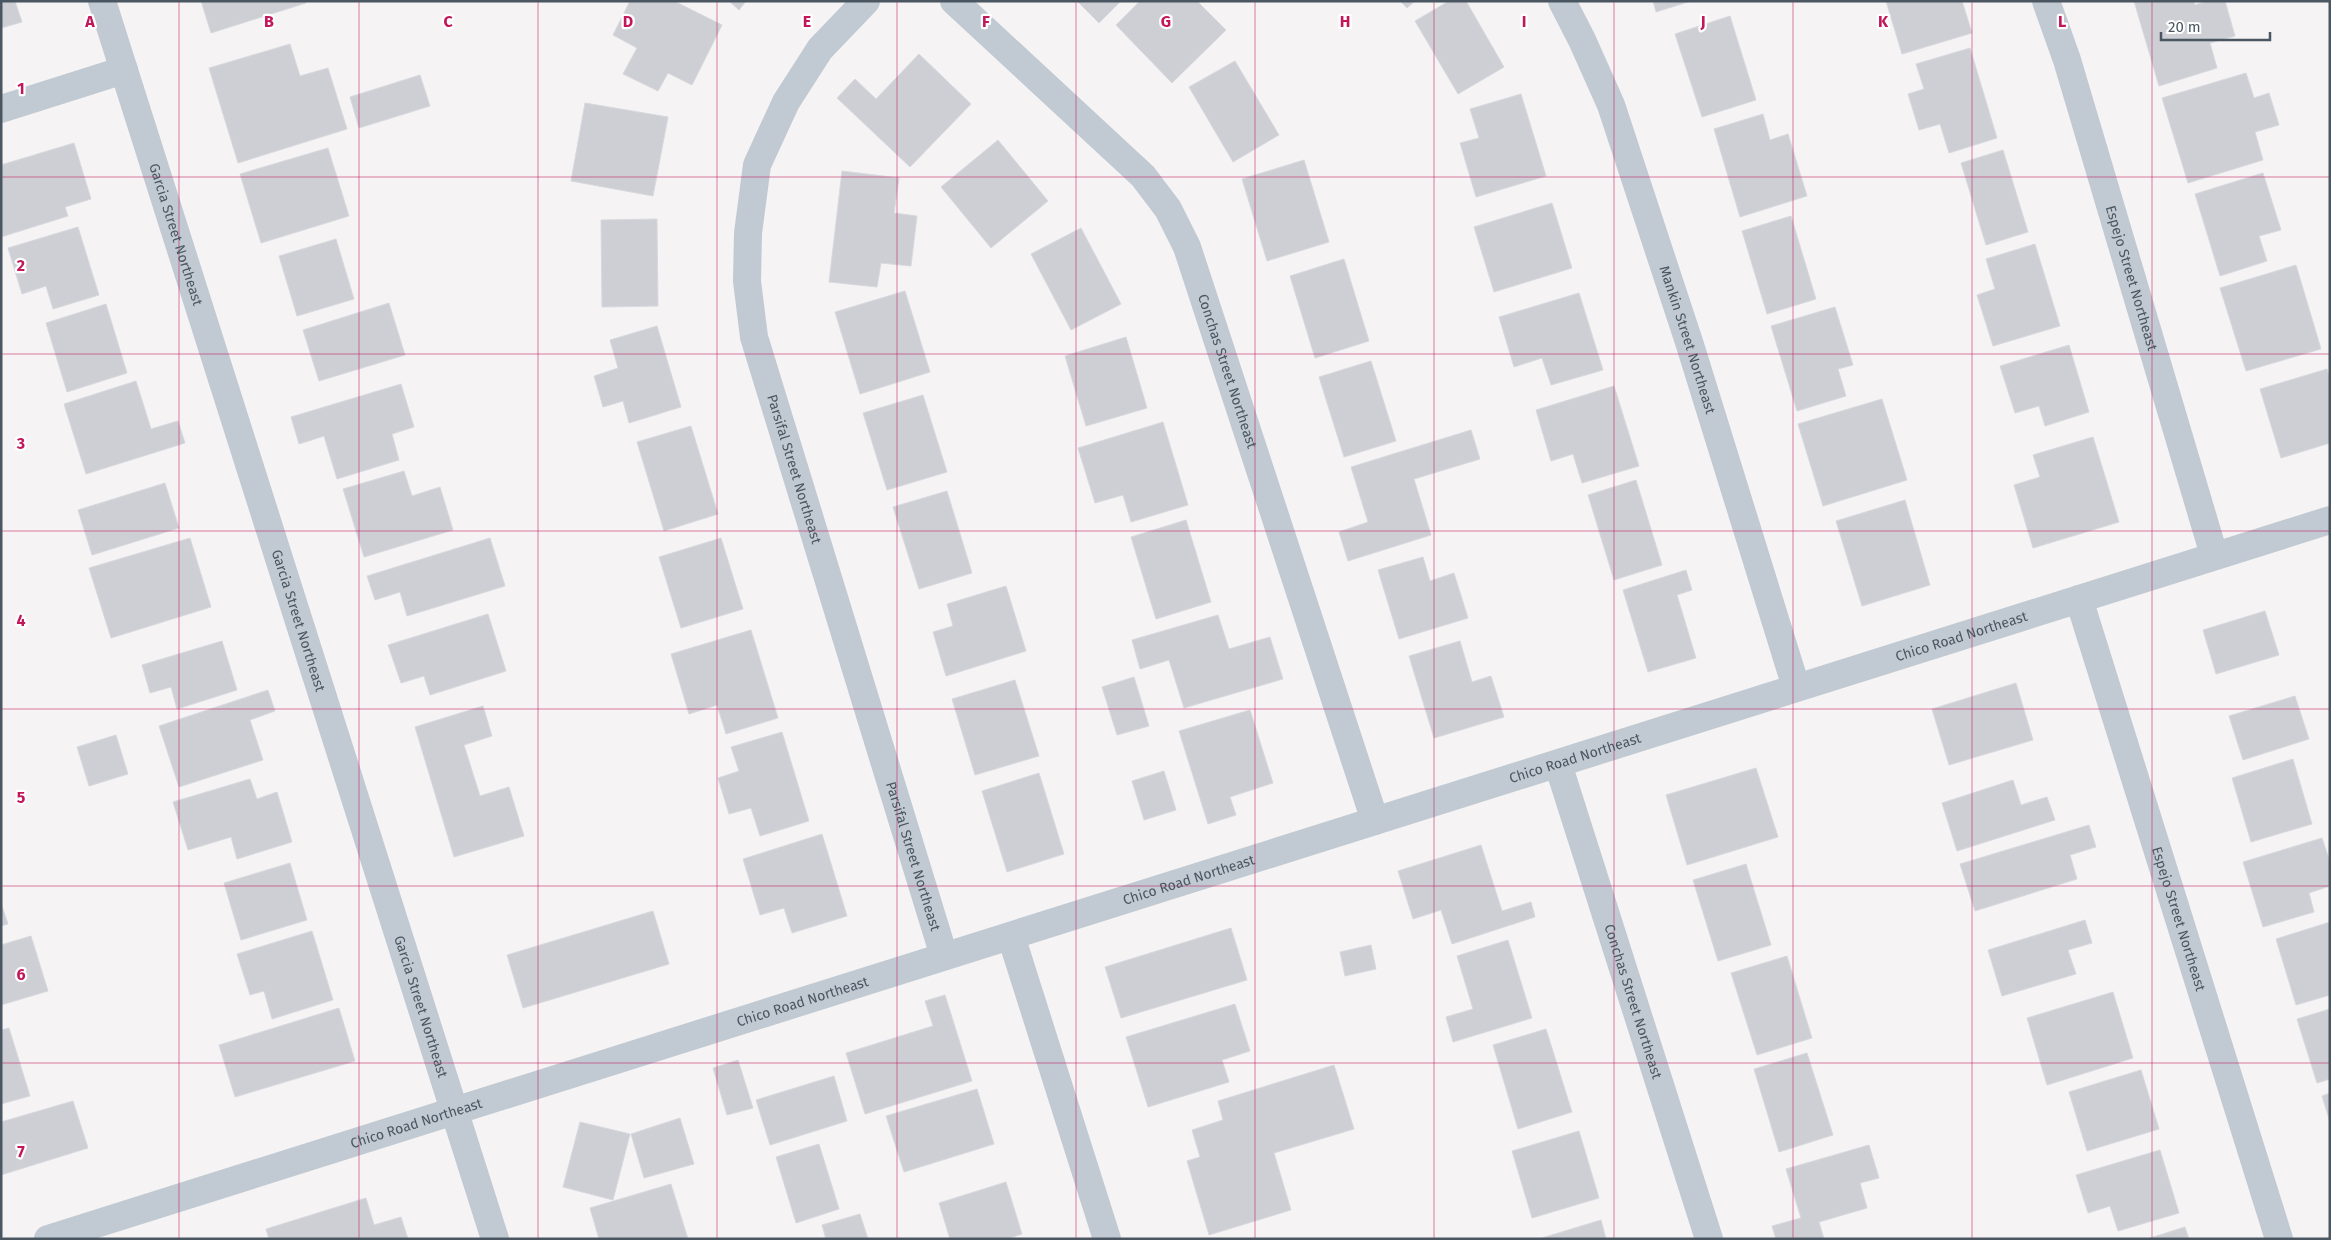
<svg xmlns="http://www.w3.org/2000/svg" width="2331" height="1240" font-family="'Fira Sans',sans-serif">
	<style>
		.building { fill: #cdcfd5; stroke: #d7d9de }
		.lines { fill: none; stroke-linecap: round; stroke-linejoin: round }
		.minor { stroke: #c1cad2; stroke-width: 28 }
		.grid { fill: none; stroke: #c2185b; stroke-width: 1; stroke-opacity: 0.55 }
		.labels { text-anchor: middle; dominant-baseline: central; stroke-width: 4.5; stroke-linejoin: round; paint-order: stroke }
		.street-label { font-size: 14px; fill: #4a5661; stroke: #fff }
		.grid-label { font-size: 16px; text-anchor: middle; font-weight: bold; fill: #c2185b; stroke: #fff; stroke-width: 4.5; stroke-linejoin: round; paint-order: stroke }
	</style>
	<rect width="100%" height="100%" fill="#f5f3f3"/>
	<path class="building" d="M 1,1 L 15,1 L 22,22 L 1,28 Z
		M 201,1 L 305,1 L 306,3 L 211,33 Z
		M 630,1 L 674,1 L 722,25 L 692,85 L 668,73 L 658,91 L 623,74 L 637,48 L 613,35 Z
		M 729,1 L 746,1 L 739,10 Z
		M 1077,1 L 1121,1 L 1099,23 Z
		M 1140,1 L 1197,1 L 1226,30 L 1172,83 L 1116,25 Z
		M 1400,1 L 1415,1 L 1407,8 Z
		M 1449,1 L 1466,1 L 1504,67 L 1458,94 L 1415,21 Z
		M 1653,1 L 1691,1 L 1656,12 Z
		M 1886,1 L 1962,1 L 1972,33 L 1902,54 Z
		M 2134,1 L 2194,1 L 2195,5 L 2207,1 L 2225,1 L 2235,36 L 2210,43 L 2217,68 L 2159,86 Z
		M 1730,16 L 1756,100 L 1702,117 L 1675,34 Z
		M 290,44 L 300,76 L 328,68 L 347,129 L 238,163 L 209,68 Z
		M 1970,48 L 1997,138 L 1949,153 L 1940,124 L 1919,130 L 1908,94 L 1924,89 L 1916,64 Z
		M 919,54 L 971,104 L 910,167 L 837,98 L 855,79 L 876,99 Z
		M 1235,61 L 1279,135 L 1233,162 L 1189,87 Z
		M 2246,73 L 2254,98 L 2269,93 L 2279,125 L 2255,132 L 2263,160 L 2188,183 L 2162,98 Z
		M 420,75 L 430,106 L 359,128 L 350,97 Z
		M 1521,94 L 1546,176 L 1476,197 L 1460,143 L 1479,138 L 1470,109 Z
		M 585,103 L 668,117 L 653,196 L 571,181 Z
		M 1763,114 L 1770,140 L 1788,134 L 1807,196 L 1740,217 L 1714,129 Z
		M 998,140 L 1048,201 L 991,248 L 941,187 Z
		M 74,143 L 91,199 L 65,207 L 68,216 L 1,237 L 1,165 Z
		M 328,148 L 349,216 L 261,243 L 240,174 Z
		M 2003,150 L 2028,232 L 1986,245 L 1961,163 Z
		M 1304,160 L 1329,242 L 1267,261 L 1242,179 Z
		M 842,171 L 899,178 L 894,213 L 917,216 L 911,266 L 881,263 L 877,287 L 829,282 Z
		M 2263,173 L 2281,230 L 2259,236 L 2267,261 L 2220,276 L 2195,194 Z
		M 1552,203 L 1572,268 L 1494,292 L 1474,227 Z
		M 1791,216 L 1816,299 L 1767,314 L 1742,231 Z
		M 657,219 L 658,306 L 602,307 L 601,220 Z
		M 78,227 L 99,295 L 53,309 L 46,286 L 22,294 L 8,248 Z
		M 1081,228 L 1121,304 L 1071,330 L 1031,254 Z
		M 336,239 L 354,299 L 297,316 L 279,256 Z
		M 2035,244 L 2060,326 L 1993,346 L 1977,295 L 1995,289 L 1986,259 Z
		M 1344,259 L 1369,341 L 1315,358 L 1290,276 Z
		M 2296,265 L 2321,349 L 2246,371 L 2220,288 Z
		M 905,291 L 930,372 L 860,394 L 835,312 Z
		M 1579,293 L 1603,370 L 1551,385 L 1542,358 L 1514,367 L 1499,317 Z
		M 389,303 L 405,355 L 319,381 L 303,330 Z
		M 106,304 L 127,373 L 67,392 L 46,323 Z
		M 1835,307 L 1853,365 L 1838,369 L 1846,396 L 1797,411 L 1771,326 Z
		M 657,326 L 681,407 L 629,423 L 623,401 L 603,407 L 594,376 L 618,368 L 610,340 Z
		M 1126,337 L 1147,408 L 1086,426 L 1065,356 Z
		M 2069,345 L 2089,412 L 2045,426 L 2039,406 L 2015,413 L 2000,366 Z
		M 1371,361 L 1396,441 L 1344,457 L 1319,377 Z
		M 2327,369 L 2330,377 L 2330,443 L 2281,458 L 2260,389 Z
		M 136,381 L 151,429 L 178,421 L 185,443 L 86,474 L 64,404 Z
		M 401,384 L 414,427 L 392,434 L 399,460 L 337,479 L 324,436 L 299,444 L 291,417 Z
		M 1614,386 L 1639,466 L 1582,483 L 1573,454 L 1551,461 L 1536,410 Z
		M 923,395 L 947,472 L 887,490 L 863,413 Z
		M 1882,399 L 1907,480 L 1823,506 L 1798,424 Z
		M 1163,422 L 1188,505 L 1131,522 L 1123,495 L 1095,503 L 1078,448 Z
		M 691,426 L 718,514 L 664,531 L 637,442 Z
		M 1471,430 L 1480,459 L 1414,479 L 1431,535 L 1348,561 L 1339,532 L 1368,522 L 1351,467 Z
		M 2093,437 L 2119,522 L 2033,548 L 2014,485 L 2040,477 L 2033,455 Z
		M 404,471 L 412,496 L 440,487 L 453,530 L 364,557 L 343,489 Z
		M 1636,480 L 1662,565 L 1614,580 L 1588,495 Z
		M 165,483 L 179,528 L 92,555 L 78,510 Z
		M 947,491 L 972,573 L 919,589 L 893,507 Z
		M 1905,500 L 1930,585 L 1862,606 L 1836,521 Z
		M 1186,520 L 1211,602 L 1156,619 L 1131,537 Z
		M 190,538 L 211,607 L 111,638 L 89,568 Z
		M 490,538 L 505,586 L 407,616 L 400,592 L 375,600 L 367,576 Z
		M 721,538 L 743,609 L 681,628 L 659,557 Z
		M 1423,557 L 1430,581 L 1454,573 L 1468,618 L 1399,639 L 1378,570 Z
		M 1686,570 L 1692,590 L 1677,595 L 1696,658 L 1648,672 L 1623,590 Z
		M 1006,586 L 1026,651 L 946,676 L 933,632 L 953,626 L 947,604 Z
		M 2265,611 L 2279,655 L 2216,674 L 2203,630 Z
		M 488,614 L 506,671 L 430,695 L 424,676 L 401,683 L 388,645 Z
		M 1218,615 L 1229,649 L 1270,637 L 1283,679 L 1184,708 L 1169,660 L 1140,669 L 1132,640 Z
		M 751,630 L 778,718 L 726,734 L 717,705 L 689,714 L 671,654 Z
		M 222,641 L 237,690 L 177,709 L 171,687 L 150,693 L 142,665 Z
		M 1460,641 L 1472,682 L 1491,676 L 1504,717 L 1434,738 L 1409,656 Z
		M 1134,677 L 1149,726 L 1117,735 L 1102,687 Z
		M 1015,680 L 1039,756 L 975,775 L 952,699 Z
		M 2016,683 L 2033,740 L 1949,765 L 1932,709 Z
		M 268,690 L 275,711 L 250,720 L 263,760 L 179,787 L 159,726 Z
		M 2295,696 L 2309,739 L 2243,760 L 2229,716 Z
		M 483,706 L 492,736 L 464,745 L 480,796 L 509,787 L 524,836 L 454,857 L 415,727 Z
		M 1250,710 L 1273,783 L 1230,797 L 1236,815 L 1208,824 L 1179,731 Z
		M 782,732 L 809,821 L 760,836 L 751,808 L 729,814 L 718,778 L 739,771 L 731,747 Z
		M 116,735 L 128,774 L 89,786 L 77,747 Z
		M 2293,759 L 2312,824 L 2251,842 L 2232,778 Z
		M 1756,768 L 1778,837 L 1687,865 L 1666,795 Z
		M 1164,771 L 1176,810 L 1144,820 L 1132,781 Z
		M 1039,773 L 1064,854 L 1007,872 L 982,791 Z
		M 250,779 L 257,799 L 277,792 L 292,842 L 237,859 L 231,837 L 188,850 L 173,802 Z
		M 2013,780 L 2021,805 L 2047,797 L 2055,820 L 1957,851 L 1942,803 Z
		M 2089,825 L 2096,847 L 2070,855 L 2077,879 L 1975,911 L 1960,864 Z
		M 822,834 L 847,916 L 792,933 L 784,908 L 760,915 L 743,859 Z
		M 2322,838 L 2330,862 L 2330,886 L 2309,893 L 2314,912 L 2263,927 L 2243,862 Z
		M 1481,845 L 1502,911 L 1531,902 L 1535,917 L 1452,944 L 1441,910 L 1413,919 L 1398,871 Z
		M 290,863 L 307,920 L 241,940 L 224,883 Z
		M 1746,864 L 1771,945 L 1718,961 L 1693,880 Z
		M 1,903 L 8,924 L 1,926 Z
		M 653,911 L 669,964 L 523,1008 L 507,955 Z
		M 2085,920 L 2092,943 L 2068,950 L 2076,974 L 2002,996 L 1988,950 Z
		M 2330,922 L 2330,995 L 2296,1005 L 2276,939 Z
		M 1231,928 L 1247,980 L 1121,1018 L 1105,967 Z
		M 312,931 L 333,1000 L 272,1019 L 264,991 L 250,995 L 237,954 Z
		M 31,936 L 48,991 L 1,1005 L 1,945 Z
		M 1508,940 L 1532,1018 L 1453,1042 L 1446,1017 L 1473,1009 L 1457,956 Z
		M 1371,945 L 1376,969 L 1345,976 L 1340,952 Z
		M 1787,956 L 1812,1038 L 1757,1055 L 1731,973 Z
		M 2113,992 L 2133,1058 L 2047,1085 L 2027,1018 Z
		M 945,995 L 972,1081 L 865,1114 L 846,1053 L 933,1026 L 925,1001 Z
		M 1235,1004 L 1250,1051 L 1222,1060 L 1229,1082 L 1148,1107 L 1126,1037 Z
		M 339,1008 L 355,1061 L 235,1097 L 219,1045 Z
		M 2330,1009 L 2330,1079 L 2317,1083 L 2297,1019 Z
		M 9,1028 L 30,1096 L 1,1104 L 1,1030 Z
		M 1546,1029 L 1572,1112 L 1518,1129 L 1493,1045 Z
		M 1807,1053 L 1833,1135 L 1779,1152 L 1754,1069 Z
		M 738,1060 L 753,1108 L 727,1115 L 713,1068 Z
		M 1334,1065 L 1354,1129 L 1274,1153 L 1291,1210 L 1209,1235 L 1187,1161 L 1200,1157 L 1192,1130 L 1223,1120 L 1218,1101 Z
		M 2141,1070 L 2159,1129 L 2087,1151 L 2069,1092 Z
		M 834,1076 L 847,1121 L 770,1145 L 756,1100 Z
		M 977,1089 L 994,1144 L 904,1172 L 886,1116 Z
		M 2330,1093 L 2330,1122 L 2322,1096 Z
		M 73,1101 L 88,1148 L 1,1175 L 1,1122 Z
		M 680,1118 L 694,1164 L 644,1178 L 631,1134 Z
		M 580,1122 L 630,1134 L 613,1200 L 563,1187 Z
		M 1579,1131 L 1599,1198 L 1532,1218 L 1512,1151 Z
		M 819,1144 L 839,1209 L 796,1223 L 776,1157 Z
		M 1869,1145 L 1879,1178 L 1860,1183 L 1867,1208 L 1819,1222 L 1824,1239 L 1776,1239 L 1772,1226 L 1801,1218 L 1786,1169 Z
		M 2160,1150 L 2179,1213 L 2118,1231 L 2110,1206 L 2088,1213 L 2076,1175 Z
		M 1006,1182 L 1022,1234 L 1007,1239 L 950,1239 L 939,1203 Z
		M 671,1184 L 688,1239 L 599,1239 L 590,1208 Z
		M 366,1198 L 374,1225 L 401,1217 L 408,1239 L 269,1239 L 266,1229 Z
		M 860,1214 L 868,1239 L 826,1239 L 822,1225 Z
		M 1601,1220 L 1606,1239 L 1543,1239 L 1542,1238 Z
		M 2185,1227 L 2189,1239 L 2147,1239 Z"/>
	<g class="lines">
		<g class="minor">
			<path id="s1" d="M 102,1 L 495,1239"/>
			<path id="s2" d="M 866,1 L 820,49 L 786,102 L 757,165 L 748,233 L 747,281 L 754,337 L 944,956"/>
			<path id="s3" d="M 954,1 L 1143,176 L 1168,209 L 1187,247 L 1375,821"/>
			<path id="s4" d="M 1562,1 L 1582,40 L 1611,105 L 1690,345 L 1796,687"/>
			<path id="s5" d="M 2046,1 L 2067,60 L 2214,555"/>
			<path d="M 1,109 L 124,70"/>
			<path id="s6" d="M 2079,599 L 2279,1239"/>
			<path id="s7" d="M 1558,764 L 1709,1239"/>
			<path d="M 1011,936 L 1107,1239"/>
			<path id="s8" d="M 48,1239 L 2330,520"/>
		</g>
	</g>
	<path class="grid" d="M 179,1 L 179,1239M 359,1 L 359,1239M 538,1 L 538,1239M 717,1 L 717,1239M 897,1 L 897,1239M 1076,1 L 1076,1239M 1255,1 L 1255,1239M 1434,1 L 1434,1239M 1614,1 L 1614,1239M 1793,1 L 1793,1239M 1972,1 L 1972,1239M 2152,1 L 2152,1239M 1,177 L 2330,177M 1,354 L 2330,354M 1,531 L 2330,531M 1,709 L 2330,709M 1,886 L 2330,886M 1,1063 L 2330,1063"/>
	<g class="labels">
		<g class="street-label">
			<text stroke="none"><textPath href="#s1" startOffset="245">Garcia Street Northeast</textPath></text>
			<text stroke="none"><textPath href="#s5" startOffset="290">Espejo Street Northeast</textPath></text>
			<text stroke="none"><textPath href="#s4" startOffset="362">Mankin Street Northeast</textPath></text>
			<text stroke="none"><textPath href="#s3" startOffset="472">Conchas Street Northeast</textPath></text>
			<text stroke="none"><textPath href="#s2" startOffset="510">Parsifal Street Northeast</textPath></text>
			<text stroke="none"><textPath href="#s1" startOffset="650">Garcia Street Northeast</textPath></text>
			<text stroke="none"><textPath href="#s8" startOffset="2006">Chico Road Northeast</textPath></text>
			<text stroke="none"><textPath href="#s8" startOffset="1601">Chico Road Northeast</textPath></text>
			<text stroke="none"><textPath href="#s2" startOffset="915">Parsifal Street Northeast</textPath></text>
			<text stroke="none"><textPath href="#s8" startOffset="1196">Chico Road Northeast</textPath></text>
			<text stroke="none"><textPath href="#s6" startOffset="335">Espejo Street Northeast</textPath></text>
			<text stroke="none"><textPath href="#s8" startOffset="791">Chico Road Northeast</textPath></text>
			<text stroke="none"><textPath href="#s7" startOffset="249">Conchas Street Northeast</textPath></text>
			<text stroke="none"><textPath href="#s1" startOffset="1055">Garcia Street Northeast</textPath></text>
			<text stroke="none"><textPath href="#s8" startOffset="386">Chico Road Northeast</textPath></text>
		</g>
	</g>
	<g class="grid-label">
		<text x="90" y="27">A</text>
		<text x="269" y="27">B</text>
		<text x="448" y="27">C</text>
		<text x="628" y="27">D</text>
		<text x="807" y="27">E</text>
		<text x="986" y="27">F</text>
		<text x="1166" y="27">G</text>
		<text x="1345" y="27">H</text>
		<text x="1524" y="27">I</text>
		<text x="1703" y="27">J</text>
		<text x="1883" y="27">K</text>
		<text x="2062" y="27">L</text>
		<text x="21" y="94">1</text>
		<text x="21" y="271">2</text>
		<text x="21" y="449">3</text>
		<text x="21" y="626">4</text>
		<text x="21" y="803">5</text>
		<text x="21" y="980">6</text>
		<text x="21" y="1157">7</text>
	</g>
	<rect width="2331" height="1240" fill="none" stroke="#4a5661" stroke-width="5"/>
	<path d="M2161 32v8h109v-8" fill="none" stroke="#4a5661" stroke-width="2.5"/>
	<text x="2168" y="32" font-size="15" fill="#4a5661" stroke="#ffffff" stroke-width="4" paint-order="stroke">20 m</text>
</svg>
